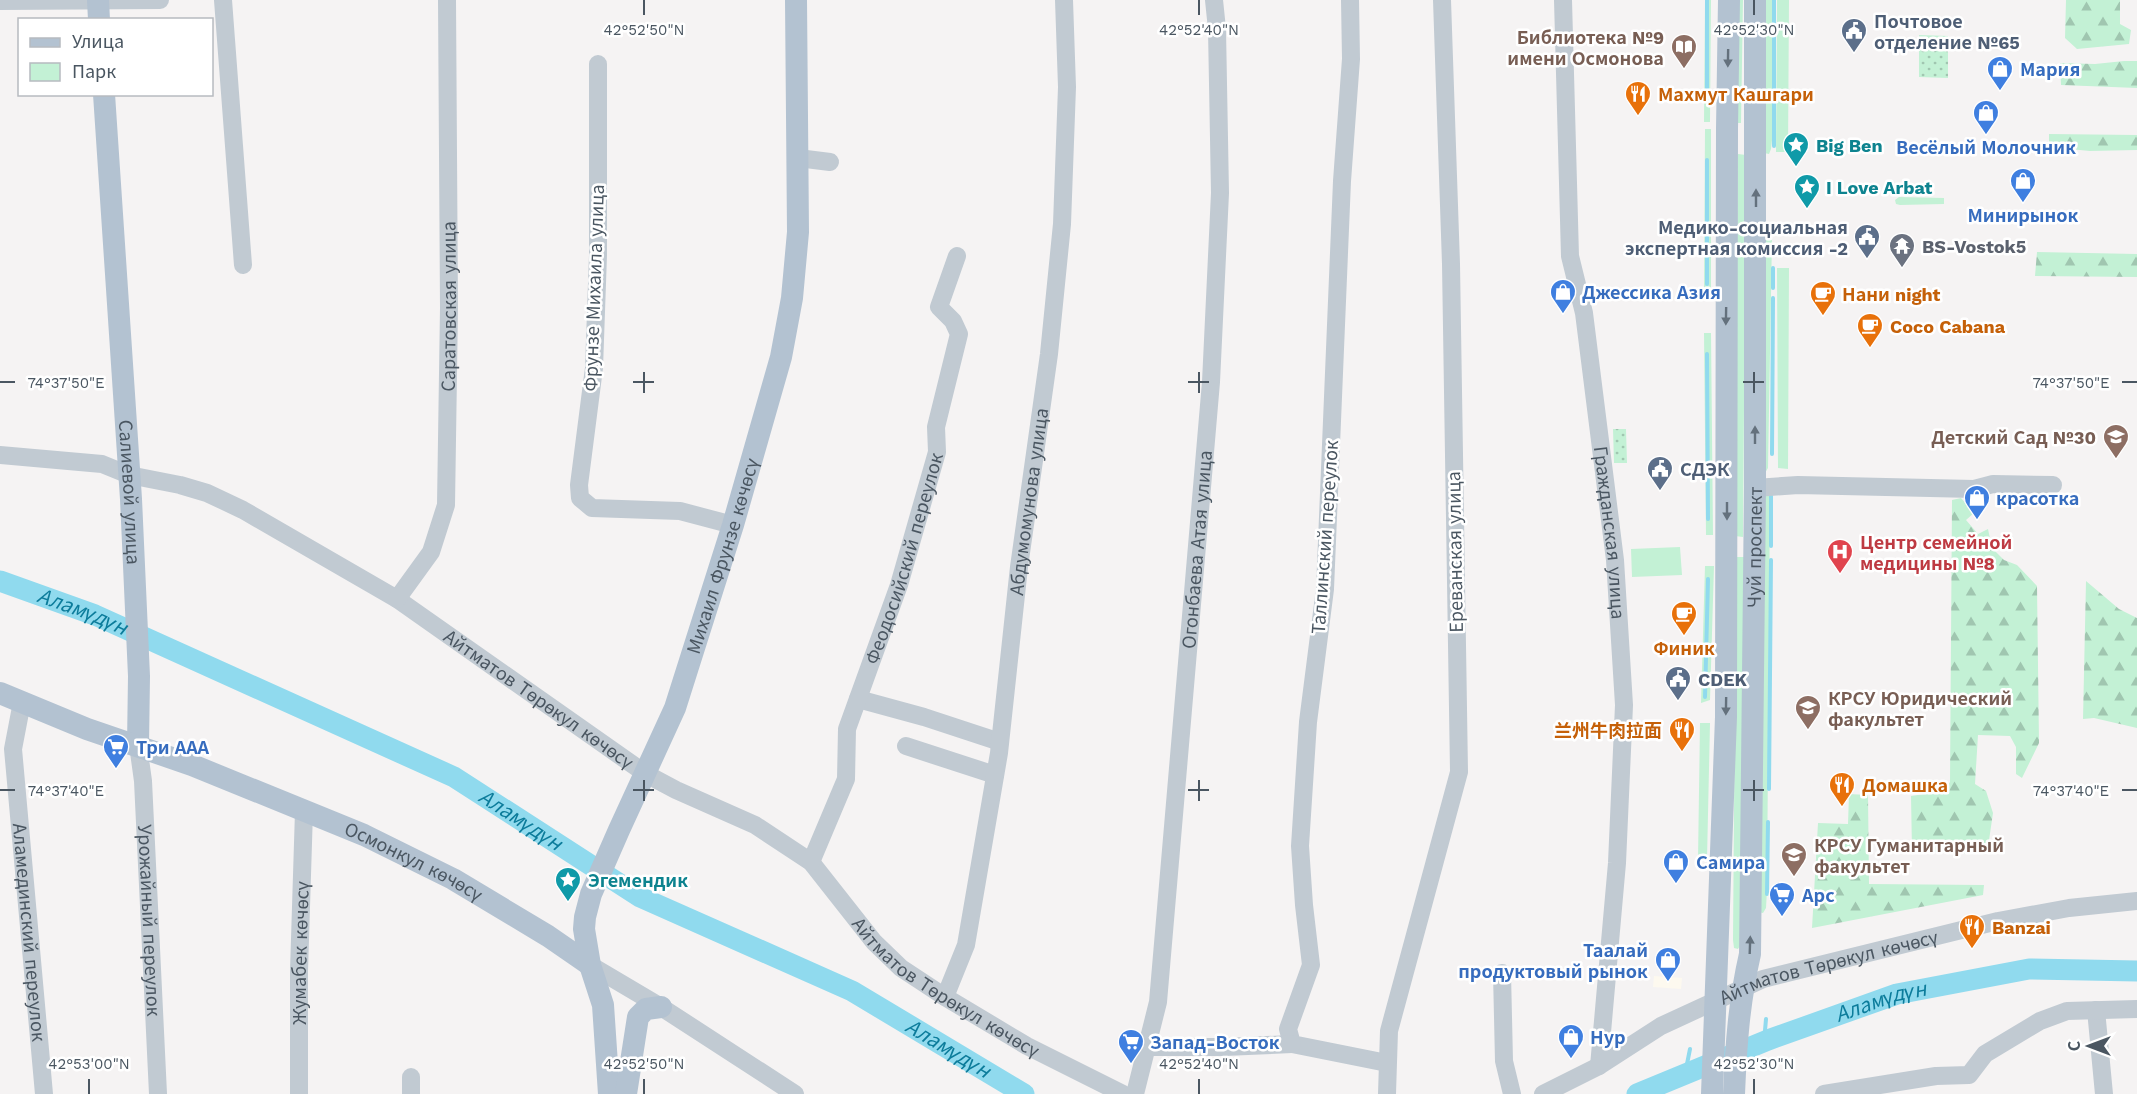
<svg xmlns="http://www.w3.org/2000/svg" width="2137" height="1094" font-family="'Work Sans','Noto Sans SC',sans-serif">
	<style>
		.commercial { fill: #fdf9ef }
		.green { fill: #c3f1d5 }
		.forest { fill: url(#forest-firs) }
		.park { fill: url(#park-dots) }
		.lines { fill: none; stroke-linecap: round; stroke-linejoin: round }
		.stream { stroke: #90daee; stroke-width: 4 }
		.river { stroke: #90daee; stroke-width: 21 }
		.minor { stroke: #c1cad2; stroke-width: 18 }
		.major { stroke: #b3c2d1; stroke-width: 22 }
		.oneway { fill: #64717d }
		.ticks { fill: none; stroke: #4a5661; stroke-width: 2 }
		.labels { text-anchor: middle; dominant-baseline: central; stroke-width: 5; stroke-linejoin: round; paint-order: stroke }
		.service-label { font-size: 18px; font-weight: bold; fill: #4e5e75; stroke: #fff; text-anchor: start }
		.education-label { font-size: 18px; font-weight: bold; fill: #785e54; stroke: #fff; text-anchor: end }
		.shop-label { font-size: 18px; font-weight: bold; fill: #366cbe; stroke: #fff; text-anchor: start }
		.food-label { font-size: 18px; font-weight: bold; fill: #c56008; stroke: #fff; text-anchor: start }
		.culture-label { font-size: 18px; font-weight: bold; fill: #0d838f; stroke: #fff; text-anchor: start }
		.worship-label { font-size: 18px; font-weight: bold; fill: #5b616d; stroke: #fff; text-anchor: start }
		.street-label { font-size: 18px; fill: #4a5661; stroke: #fff }
		.health-label { font-size: 18px; font-weight: bold; fill: #be3a42; stroke: #fff; text-anchor: start }
		.water-label { font-size: 20px; font-style: italic; fill: #0c7c9b; stroke: #fff }
		.ticks-label { font-size: 15px; text-anchor: middle; fill: #4a5661; stroke: #fff; stroke-width: 5; stroke-linejoin: round; paint-order: stroke }
	</style>
	<defs>
		<pattern id="forest-firs" width="22" height="20" patternUnits="userSpaceOnUse" patternTransform="scale(1.5)"><rect width="22" height="20" fill="#c3f1d5"/><path d="M5 1l3.5 6h-7zM16 11l3.5 6h-7z" fill="#a0c6b0"/></pattern>
		<pattern id="park-dots" width="8" height="8" patternUnits="userSpaceOnUse" patternTransform="scale(1.5)"><rect width="8" height="8" fill="#c3f1d5"/><path d="M2 2h.1M6 6h.1" fill="none" stroke="#a0c6b0" stroke-width="1.8" stroke-linecap="round"/></pattern>
	</defs>
	<rect width="100%" height="100%" fill="#f5f3f3"/>
	<path class="commercial" d="M 1654,976 L 1682,978 L 1681,989 L 1653,987 Z"/>
	<path class="green" d="M 1705,0 L 1711,0 L 1710,122 L 1704,122 Z
		M 1735,0 L 1743,0 L 1741,123 L 1734,123 Z
		M 1765,0 L 1773,0 L 1773,131 L 1771,149 L 1769,154 L 1764,153 Z
		M 1777,0 L 1789,0 L 1788,152 L 1776,152 Z
		M 1705,129 L 1711,129 L 1711,292 L 1704,292 Z
		M 1738,154 L 1746,155 L 1743,537 L 1735,536 Z
		M 1899,197 L 1944,198 L 1944,204 L 1900,205 L 1896,204 L 1895,200 Z
		M 1763,236 L 1772,237 L 1768,468 L 1765,473 Z
		M 1777,268 L 1789,268 L 1788,469 L 1778,468 Z
		M 1704,333 L 1711,333 L 1713,535 L 1706,535 Z
		M 1770,493 L 1767,890 L 1766,908 L 1763,913 L 1758,912 L 1761,494 Z
		M 1680,547 L 1682,575 L 1632,577 L 1631,549 Z
		M 1736,557 L 1744,557 L 1741,944 L 1738,949 L 1734,948 L 1733,940 Z
		M 1705,566 L 1714,566 L 1710,700 L 1701,703 Z
		M 1700,723 L 1710,723 L 1707,860 L 1698,860 Z"/>
	<path class="forest" d="M 2066,0 L 2120,0 L 2120,24 L 2131,30 L 2129,44 L 2077,49 L 2065,38 Z
		M 2124,61 L 2137,61 L 2137,88 L 2061,85 L 2060,63 L 2095,64 Z
		M 2049,134 L 2137,135 L 2137,150 L 2090,151 L 2069,149 L 2060,151 L 2049,148 Z
		M 2037,252 L 2137,254 L 2137,277 L 2035,276 Z
		M 1961,498 L 1974,513 L 1966,520 L 1978,534 L 1988,529 L 1992,548 L 2004,560 L 2017,565 L 2037,586 L 2039,743 L 2022,778 L 2016,774 L 2016,747 L 2010,736 L 1978,735 L 1975,784 L 1986,791 L 1993,813 L 1987,854 L 1912,851 L 1911,796 L 1945,791 L 1950,782 L 1952,500 Z
		M 2086,581 L 2119,609 L 2137,618 L 2137,728 L 2094,718 L 2083,719 Z
		M 1849,794 L 1868,795 L 1869,884 L 1984,885 L 1983,895 L 1812,928 L 1818,823 L 1848,824 Z"/>
	<path class="park" d="M 1919,35 L 1948,36 L 1948,78 L 1919,77 Z
		M 1613,429 L 1626,429 L 1627,463 L 1614,463 Z"/>
	<g class="lines">
		<path class="stream" d="M 1707,94 L 1707,0
			M 1774,146 L 1774,0
			M 1707,160 L 1707,284
			M 1773,268 L 1773,288
			M 1707,354 L 1708,519
			M 1772,454 L 1773,298
			M 1771,546 L 1771,496
			M 1705,697 L 1708,579
			M 1769,789 L 1771,560
			M 1767,894 L 1768,822
			M 1764,1042 L 1766,1019
			M 1685,1074 L 1690,1049"/>
		<g class="river">
			<path id="s1" d="M 0,581 L 95,615 L 454,777 L 640,897 L 852,991 L 1024,1094"/>
			<path id="s2" d="M 1637,1094 L 1768,1040 L 1897,994 L 2029,969 L 2137,971"/>
		</g>
		<g class="minor">
			<path d="M 223,0 L 243,265"/>
			<path d="M 1350,0 L 1351,59 L 1342,181 L 1325,589 L 1308,722 L 1300,846 L 1304,905 L 1311,965 L 1288,1029 L 1292,1044 L 1387,1063"/>
			<path id="s3" d="M 1563,0 L 1570,256 L 1584,313 L 1615,560 L 1624,705 L 1617,863 L 1599,1066"/>
			<path d="M 0,1 L 160,0"/>
			<path d="M 598,64 L 598,255 L 594,368 L 579,485 L 580,498 L 592,508 L 680,511 L 733,525"/>
			<path d="M 798,158 L 830,162"/>
			<path id="s4" d="M 0,455 L 102,464 L 129,475 L 180,485 L 207,493 L 243,510 L 397,599 L 646,774 L 676,790 L 755,825 L 811,862 L 874,942 L 901,968 L 945,997 L 1027,1046 L 1123,1094"/>
			<path d="M 1755,488 L 1798,485 L 1974,489 L 1993,484 L 2053,485"/>
			<path id="s5" d="M 397,599 L 431,552 L 446,505 L 449,308 L 447,0"/>
			<path d="M 858,699 L 924,717 L 1000,742"/>
			<path id="s6" d="M 22,702 L 13,749 L 44,1094"/>
			<path id="s7" d="M 138,745 L 143,781 L 158,1094"/>
			<path d="M 906,746 L 995,775"/>
			<path id="s8" d="M 811,862 L 846,779 L 847,729 L 899,585 L 937,452 L 936,427 L 959,334 L 953,321 L 939,307 L 957,256"/>
			<path d="M 590,965 L 661,1007 L 795,1094"/>
			<path d="M 1502,973 L 1504,1061 L 1512,1094"/>
			<path id="s9" d="M 945,997 L 966,945 L 999,753 L 1019,567 L 1049,354 L 1062,224 L 1067,87 L 1064,0"/>
			<path d="M 2096,1010 L 2104,1094"/>
			<path d="M 1148,1047 L 1224,1047 L 1292,1044"/>
			<path id="s10" d="M 299,1094 L 299,971 L 304,811"/>
			<path d="M 411,1094 L 411,1077"/>
			<path id="s11" d="M 1135,1094 L 1158,1002 L 1211,382 L 1220,193 L 1217,29 L 1214,0"/>
			<path d="M 1387,1094 L 1389,1031 L 1459,772 L 1451,264 L 1442,0"/>
			<path id="s12" d="M 1543,1094 L 1599,1066 L 1661,1026 L 1763,979 L 1998,921 L 2069,908 L 2137,901"/>
			<path d="M 1824,1094 L 1936,1076 L 1969,1075 L 1985,1054 L 2040,1021 L 2067,1011 L 2137,1009"/>
		</g>
		<g class="major">
			<path d="M 98,0 L 99,20"/>
			<path id="s13" d="M 104,94 L 131,499 L 139,676 L 138,745"/>
			<path id="s14" d="M 0,693 L 87,729 L 192,765 L 364,835 L 453,879 L 548,936 L 590,965"/>
			<path id="s15" d="M 609,1094 L 603,1005 L 590,965 L 584,929 L 585,917 L 591,894 L 619,830 L 675,708 L 733,525 L 781,357 L 792,298 L 798,232 L 796,0"/>
			<path d="M 626,1094 L 638,1017 L 646,1009 L 661,1007"/>
			<path d="M 1712,1094 L 1726,717 L 1727,129 L 1729,0"/>
			<path id="s16" d="M 1734,1094 C 1736,1045 1739,1002 1750,954 L 1755,488 L 1755,0"/>
		</g>
	</g>
	<defs><path id="oneway-solid" d="M-6-.8H1V-3.2L6.5 0L1 3.2V.8H-6Z" transform="scale(1.5)"/></defs>
	<g class="oneway">
		<use href="#oneway-solid" transform="translate(1728 58) rotate(91)"/>
		<use href="#oneway-solid" transform="translate(1756 198) rotate(-90)"/>
		<use href="#oneway-solid" transform="translate(1726 316) rotate(91)"/>
		<use href="#oneway-solid" transform="translate(1755 435) rotate(-90)"/>
		<use href="#oneway-solid" transform="translate(1727 511) rotate(90)"/>
		<use href="#oneway-solid" transform="translate(1726 706) rotate(91)"/>
		<use href="#oneway-solid" transform="translate(1750 945) rotate(-88)"/>
	</g>
	<path class="ticks" d="M 644,0 L 644,15M 1199,0 L 1199,15M 1754,0 L 1754,15M 644,372 L 644,393M 1199,372 L 1199,393M 1754,372 L 1754,393M 0,382 L 15,382M 633,382 L 654,382M 1188,382 L 1209,382M 1743,382 L 1764,382M 2122,382 L 2137,382M 644,780 L 644,801M 1199,780 L 1199,801M 1754,780 L 1754,801M 0,790 L 15,790M 633,790 L 654,790M 1188,790 L 1209,790M 1743,790 L 1764,790M 2122,790 L 2137,790M 89,1079 L 89,1094M 644,1079 L 644,1094M 1199,1079 L 1199,1094M 1754,1079 L 1754,1094"/>
	<defs>
		<symbol id="civic-pin" viewBox="-11 -11 22 30"><path d="M0 17L-7.5 6A9.5 9.5 0 1 1 7.5 6Z" fill="#5c6f8a" stroke="#fff"/><path d="M-.6-6.5H3V-4.5H.6V-3L4-1V1h2V6H-6V1h2V-1L-.6-3ZM-1.2 2.5V6h2.4V2.5Z" fill="#fff"/></symbol>
		<symbol id="library-pin" viewBox="-11 -11 22 30"><path d="M0 17L-7.5 6A9.5 9.5 0 1 1 7.5 6Z" fill="#8d6e63" stroke="#fff"/><path d="M-6-4Q-3-5.5-.7-3.5V5Q-3 3-6 4ZM6-4Q3-5.5 .7-3.5V5Q3 3 6 4Z" fill="#fff"/></symbol>
		<symbol id="shop-pin" viewBox="-11 -11 22 30"><path d="M0 17L-7.5 6A9.5 9.5 0 1 1 7.5 6Z" fill="#3f7fe0" stroke="#fff"/><path d="M-5-2.5h2.3a2.7 3.5 0 0 1 5.4 0H5L5.5 6h-11ZM-1.5-2.5h3a1.5 2.3 0 0 0-3 0Z" fill="#fff"/></symbol>
		<symbol id="restaurant-pin" viewBox="-11 -11 22 30"><path d="M0 17L-7.5 6A9.5 9.5 0 1 1 7.5 6Z" fill="#e8710a" stroke="#fff"/><path d="M-5-6h1v4h1v-4h1v4h1v-4h1v5L-1.5 .5V6h-2V.5L-5-1ZM5-6V6H3V1.5H1.5Q1.5-4 5-6Z" fill="#fff"/></symbol>
		<symbol id="sight-pin" viewBox="-11 -11 22 30"><path d="M0 17L-7.5 6A9.5 9.5 0 1 1 7.5 6Z" fill="#0f9aa8" stroke="#fff"/><path d="M0-6L1.8-2.2L6-1.7L2.9 1.2L3.7 5.4L0 3.3L-3.7 5.4L-2.9 1.2L-6-1.7L-1.8-2.2Z" fill="#fff"/></symbol>
		<symbol id="temple-pin" viewBox="-11 -11 22 30"><path d="M0 17L-7.5 6A9.5 9.5 0 1 1 7.5 6Z" fill="#6b7280" stroke="#fff"/><path d="M0-6L5-2H3V0L6.5 2.5H4V6H1.5V3h-3V6H-4V2.5H-6.5L-3 0V-2H-5Z" fill="#fff"/></symbol>
		<symbol id="cafe-pin" viewBox="-11 -11 22 30"><path d="M0 17L-7.5 6A9.5 9.5 0 1 1 7.5 6Z" fill="#e8710a" stroke="#fff"/><path d="M-5.5-4.5H6V0H3Q3 3.5 0 3.5H-2.5Q-5.5 3.5-5.5 0ZM3-3.2v2h1.7v-2ZM-6 4.5H4V6H-6Z" fill="#fff"/></symbol>
		<symbol id="school-pin" viewBox="-11 -11 22 30"><path d="M0 17L-7.5 6A9.5 9.5 0 1 1 7.5 6Z" fill="#8d6e63" stroke="#fff"/><path d="M0-5L7-2L0 1L-7-2ZM-4 1L0 2.5L4 1V4Q0 6-4 4Z" fill="#fff"/></symbol>
		<symbol id="hospital-pin" viewBox="-11 -11 22 30"><path d="M0 17L-7.5 6A9.5 9.5 0 1 1 7.5 6Z" fill="#e0444e" stroke="#fff"/><path d="M-5-5h3v3.5h4V-5h3V5h-3V1.5h-4V5h-3Z" fill="#fff"/></symbol>
		<symbol id="university-pin" viewBox="-11 -11 22 30"><path d="M0 17L-7.5 6A9.5 9.5 0 1 1 7.5 6Z" fill="#8d6e63" stroke="#fff"/><path d="M0-5L7-2L0 1L-7-2ZM-4 1L0 2.5L4 1V4Q0 6-4 4Z" fill="#fff"/></symbol>
		<symbol id="supermarket-pin" viewBox="-11 -11 22 30"><path d="M0 17L-7.5 6A9.5 9.5 0 1 1 7.5 6Z" fill="#3f7fe0" stroke="#fff"/><path d="M-6-5.5h2.5l.6 2H6L4.5 2H-2.5L-4.4-4H-6ZM-1.5 3.2a1.3 1.3 0 1 0 .1 0ZM3 3.2a1.3 1.3 0 1 0 .1 0Z" fill="#fff"/></symbol>
	</defs>
	<g fill-rule="evenodd">
		<use href="#civic-pin" x="1839" y="16" width="30" height="40"/>
		<use href="#library-pin" x="1669" y="32" width="30" height="40"/>
		<use href="#shop-pin" x="1985" y="54" width="30" height="40"/>
		<use href="#restaurant-pin" x="1623" y="79" width="30" height="40"/>
		<use href="#shop-pin" x="1971" y="98" width="30" height="40"/>
		<use href="#sight-pin" x="1781" y="130" width="30" height="40"/>
		<use href="#shop-pin" x="2008" y="166" width="30" height="40"/>
		<use href="#sight-pin" x="1792" y="172" width="30" height="40"/>
		<use href="#civic-pin" x="1852" y="222" width="30" height="40"/>
		<use href="#temple-pin" x="1887" y="231" width="30" height="40"/>
		<use href="#shop-pin" x="1548" y="277" width="30" height="40"/>
		<use href="#cafe-pin" x="1808" y="279" width="30" height="40"/>
		<use href="#cafe-pin" x="1855" y="311" width="30" height="40"/>
		<use href="#school-pin" x="2101" y="422" width="30" height="40"/>
		<use href="#civic-pin" x="1645" y="454" width="30" height="40"/>
		<use href="#shop-pin" x="1962" y="483" width="30" height="40"/>
		<use href="#hospital-pin" x="1825" y="537" width="30" height="40"/>
		<use href="#cafe-pin" x="1669" y="599" width="30" height="40"/>
		<use href="#civic-pin" x="1663" y="664" width="30" height="40"/>
		<use href="#university-pin" x="1793" y="693" width="30" height="40"/>
		<use href="#restaurant-pin" x="1667" y="715" width="30" height="40"/>
		<use href="#supermarket-pin" x="101" y="732" width="30" height="40"/>
		<use href="#restaurant-pin" x="1827" y="770" width="30" height="40"/>
		<use href="#university-pin" x="1779" y="840" width="30" height="40"/>
		<use href="#shop-pin" x="1661" y="847" width="30" height="40"/>
		<use href="#sight-pin" x="553" y="865" width="30" height="40"/>
		<use href="#supermarket-pin" x="1767" y="880" width="30" height="40"/>
		<use href="#restaurant-pin" x="1957" y="912" width="30" height="40"/>
		<use href="#shop-pin" x="1653" y="945" width="30" height="40"/>
		<use href="#shop-pin" x="1556" y="1022" width="30" height="40"/>
		<use href="#supermarket-pin" x="1116" y="1027" width="30" height="40"/>
	</g>
	<g class="labels">
		<g class="service-label">
			<text x="1874" y="21">Почтовое<tspan x="1874" dy="21">отделение №65</tspan></text>
			<text x="1848" y="227" text-anchor="end">Медико-социальная<tspan x="1848" dy="21">экспертная комиссия -2</tspan></text>
			<text x="1680" y="469">СДЭК</text>
			<text x="1698" y="679">CDEK</text>
		</g>
		<g class="education-label">
			<text x="1664" y="37">Библиотека №9<tspan x="1664" dy="21">имени Осмонова</tspan></text>
			<text x="2096" y="437">Детский Сад №30</text>
			<text x="1828" y="698" text-anchor="start">КРСУ Юридический<tspan x="1828" dy="21">факультет</tspan></text>
			<text x="1814" y="845" text-anchor="start">КРСУ Гуманитарный<tspan x="1814" dy="21">факультет</tspan></text>
		</g>
		<g class="shop-label">
			<text x="2020" y="69">Мария</text>
			<text x="1986" y="147" text-anchor="middle">Весёлый Молочник</text>
			<text x="2023" y="215" text-anchor="middle">Минирынок</text>
			<text x="1582" y="292">Джессика Азия</text>
			<text x="1996" y="498">красотка</text>
			<text x="136" y="747">Три ААА</text>
			<text x="1696" y="862">Самира</text>
			<text x="1802" y="895">Арс</text>
			<text x="1648" y="950" text-anchor="end">Таалай<tspan x="1648" dy="21">продуктовый рынок</tspan></text>
			<text x="1590" y="1037">Нур</text>
			<text x="1150" y="1042">Запад-Восток</text>
		</g>
		<g class="food-label">
			<text x="1658" y="94">Махмут Кашгари</text>
			<text x="1842" y="294">Нани night</text>
			<text x="1890" y="326">Coco Cabana</text>
			<text x="1684" y="648" text-anchor="middle">Финик</text>
			<text x="1662" y="730" text-anchor="end">兰州牛肉拉面</text>
			<text x="1862" y="785">Домашка</text>
			<text x="1992" y="927">Banzai</text>
		</g>
		<g class="culture-label">
			<text x="1816" y="145">Big Ben</text>
			<text x="1826" y="187">I Love Arbat</text>
			<text x="588" y="880">Эгемендик</text>
		</g>
		<g class="worship-label">
			<text x="1922" y="246">BS-Vostok5</text>
		</g>
		<g class="street-label">
			<text transform="translate(594 288) rotate(-88)">Фрунзе Михаила улица</text>
			<text stroke="none"><textPath href="#s5" startOffset="306">Саратовская улица</textPath></text>
			<text stroke="none"><textPath href="#s13" startOffset="399">Салиевой улица</textPath></text>
			<text stroke="none"><textPath href="#s9" startOffset="504">Абдумомунова улица</textPath></text>
			<text stroke="none"><textPath href="#s3" startOffset="536">Гражданская улица</textPath></text>
			<text transform="translate(1325 537) rotate(-86)">Таллинский переулок</text>
			<text stroke="none"><textPath href="#s16" startOffset="548">Чуй проспект</textPath></text>
			<text stroke="none"><textPath href="#s11" startOffset="549">Огонбаева Атая улица</textPath></text>
			<text transform="translate(1455 552) rotate(-91)">Ереванская улица</text>
			<text stroke="none"><textPath href="#s15" startOffset="567">Михаил Фрунзе көчөсү</textPath></text>
			<text stroke="none"><textPath href="#s8" startOffset="320">Феодосийский переулок</textPath></text>
			<text stroke="none"><textPath href="#s4" startOffset="603">Айтматов Төрөкул көчөсү</textPath></text>
			<text stroke="none"><textPath href="#s14" startOffset="447">Осмонкул көчөсү</textPath></text>
			<text stroke="none"><textPath href="#s7" startOffset="176">Урожайный переулок</textPath></text>
			<text stroke="none"><textPath href="#s6" startOffset="232">Аламединский переулок</textPath></text>
			<text stroke="none"><textPath href="#s10" startOffset="141">Жумабек көчөсү</textPath></text>
			<text stroke="none"><textPath href="#s12" startOffset="315">Айтматов Төрөкул көчөсү</textPath></text>
			<text stroke="none"><textPath href="#s4" startOffset="1108">Айтматов Төрөкул көчөсү</textPath></text>
		</g>
		<g class="health-label">
			<text x="1860" y="542">Центр семейной<tspan x="1860" dy="21">медицины №8</tspan></text>
		</g>
		<g class="water-label">
			<text stroke="none"><textPath href="#s1" startOffset="88">Аламүдүн</textPath></text>
			<text stroke="none"><textPath href="#s1" startOffset="574">Аламүдүн</textPath></text>
			<text stroke="none"><textPath href="#s2" startOffset="261">Аламүдүн</textPath></text>
			<text stroke="none"><textPath href="#s1" startOffset="1060">Аламүдүн</textPath></text>
		</g>
	</g>
	<g class="ticks-label">
		<text x="644" y="35">42°52'50"N</text>
		<text x="1199" y="35">42°52'40"N</text>
		<text x="1754" y="35">42°52'30"N</text>
		<text x="2071" y="388">74°37'50"E</text>
		<text x="66" y="388">74°37'50"E</text>
		<text x="2071" y="796">74°37'40"E</text>
		<text x="66" y="796">74°37'40"E</text>
		<text x="89" y="1069">42°53'00"N</text>
		<text x="644" y="1069">42°52'50"N</text>
		<text x="1199" y="1069">42°52'40"N</text>
		<text x="1754" y="1069">42°52'30"N</text>
	</g>
	<rect x="18" y="18" width="195" height="78" fill="#ffffff" stroke="#b7bbc0" stroke-width="1.5"/>
	<rect x="30" y="38" width="30" height="9" fill="#b3c2d1" stroke="#b7bbc0" stroke-width="1.5"/>
	<text x="72" y="48" font-size="18" fill="#4a5661">Улица</text>
	<rect x="30" y="63" width="30" height="18" fill="#c3f1d5" stroke="#b7bbc0" stroke-width="1.5"/>
	<text x="72" y="78" font-size="18" fill="#4a5661">Парк</text>
	<g transform="translate(2089 1046) rotate(270)" stroke="#ffffff" stroke-width="4.5" paint-order="stroke">
	<path d="M0-4.5L10 22L0 15L-10 22Z" fill="#4a5661"/>
	<text y="-9" font-size="16" font-weight="bold" text-anchor="middle" fill="#4a5661">С</text>
	</g>
</svg>
